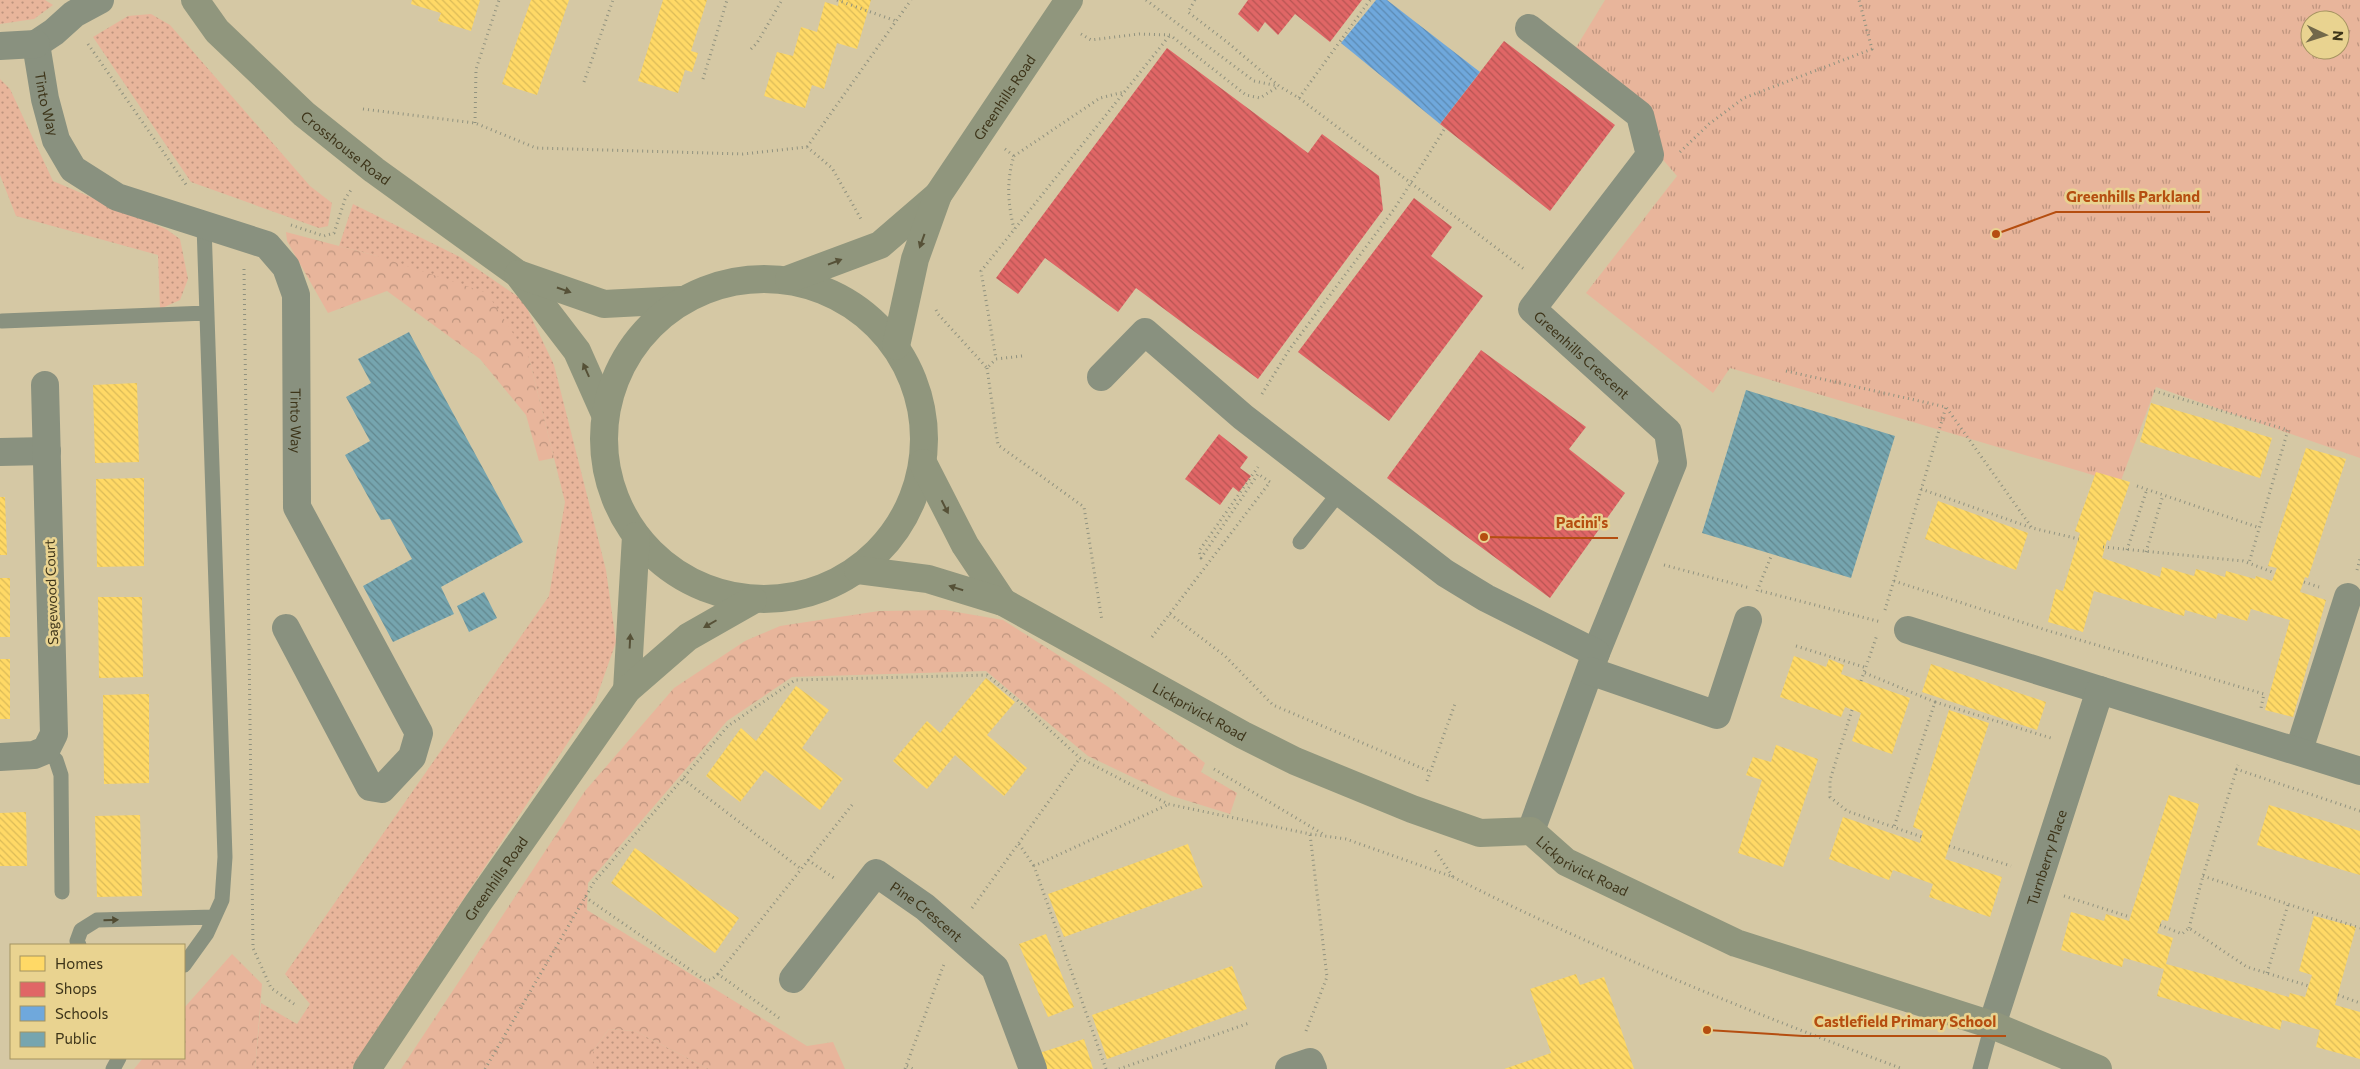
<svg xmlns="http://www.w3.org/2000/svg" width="2360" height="1069" font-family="Commissioner,sans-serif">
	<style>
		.grass { fill: url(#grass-dots) }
		.forest { fill: url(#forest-crowns) }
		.park { fill: url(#park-tufts); fill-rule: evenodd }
		.homes { fill: url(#homes-back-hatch) }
		.shops { fill: url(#shops-back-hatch) }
		.schools { fill: url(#schools-back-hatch) }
		.public { fill: url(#public-back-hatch) }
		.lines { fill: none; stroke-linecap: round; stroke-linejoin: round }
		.path { stroke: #90927f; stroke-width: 3; stroke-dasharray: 1 4; stroke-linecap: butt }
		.lane { stroke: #89917f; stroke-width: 15 }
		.street { stroke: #89917f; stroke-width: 28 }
		.secondary { stroke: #90967d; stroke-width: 28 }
		.oneway { fill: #565137 }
		.oneway2 { fill: #504b32 }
		.labels { text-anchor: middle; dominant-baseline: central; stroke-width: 5; stroke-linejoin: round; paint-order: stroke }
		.street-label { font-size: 14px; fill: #3d3419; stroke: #e9d390 }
		.leader { fill: none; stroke: #b54e10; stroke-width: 2 }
		.callout-dot { fill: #b54e10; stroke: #e9d390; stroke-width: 2 }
		.callout-label { font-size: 15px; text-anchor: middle; font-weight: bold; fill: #b54e10; stroke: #e9d390; stroke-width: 5; stroke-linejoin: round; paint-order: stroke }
	</style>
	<defs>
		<pattern id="grass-dots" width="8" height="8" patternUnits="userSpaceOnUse" patternTransform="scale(1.25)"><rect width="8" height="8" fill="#e8b59b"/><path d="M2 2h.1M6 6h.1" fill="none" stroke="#bd947e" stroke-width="1.8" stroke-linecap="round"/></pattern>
		<pattern id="forest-crowns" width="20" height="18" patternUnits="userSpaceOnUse" patternTransform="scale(1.25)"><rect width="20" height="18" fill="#e8b59b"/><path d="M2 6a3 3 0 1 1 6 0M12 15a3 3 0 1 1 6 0" fill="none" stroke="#bd947e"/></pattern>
		<pattern id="park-tufts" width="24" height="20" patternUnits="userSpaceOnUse" patternTransform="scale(1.25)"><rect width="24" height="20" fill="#e8b59b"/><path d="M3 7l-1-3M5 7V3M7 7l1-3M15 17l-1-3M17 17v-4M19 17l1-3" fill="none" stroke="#bd947e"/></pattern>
		<pattern id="homes-back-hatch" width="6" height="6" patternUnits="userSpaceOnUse" patternTransform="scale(1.25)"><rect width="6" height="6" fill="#ffd966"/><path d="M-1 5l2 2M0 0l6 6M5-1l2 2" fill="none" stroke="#dbbb58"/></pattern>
		<pattern id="shops-back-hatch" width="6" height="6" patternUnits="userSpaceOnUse" patternTransform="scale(1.25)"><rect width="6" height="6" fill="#e06666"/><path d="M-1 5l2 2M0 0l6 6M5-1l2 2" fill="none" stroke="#b75553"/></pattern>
		<pattern id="schools-back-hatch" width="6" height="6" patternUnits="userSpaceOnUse" patternTransform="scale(1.25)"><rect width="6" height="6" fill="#6fa8dc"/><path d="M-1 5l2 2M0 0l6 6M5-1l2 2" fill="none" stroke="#5c8ab2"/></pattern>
		<pattern id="public-back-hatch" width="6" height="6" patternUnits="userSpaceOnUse" patternTransform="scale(1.25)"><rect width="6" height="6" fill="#76a5af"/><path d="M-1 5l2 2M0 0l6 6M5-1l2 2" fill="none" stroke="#62878e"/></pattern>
	</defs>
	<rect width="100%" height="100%" fill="#d5c8a4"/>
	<path class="grass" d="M 0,0 L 45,0 L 53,5 L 34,19 L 0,24 Z
		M 151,14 L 170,25 L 310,186 L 332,203 L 328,226 L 319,228 L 191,182 L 93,37 L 128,16 Z
		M 0,79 L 10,89 L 53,181 L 166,229 L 180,239 L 188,279 L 180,300 L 160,309 L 158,255 L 16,216 L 0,175 Z
		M 353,204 L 460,257 L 523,300 L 554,365 L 606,570 L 616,642 L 595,702 L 400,994 L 352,1069 L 255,1069 L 261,1003 L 297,1024 L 310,1004 L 285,974 L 549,596 L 565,502 L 529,358 L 377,256 L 339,246 Z
		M 609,1029 L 635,1031 L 709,1069 L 593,1069 L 593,1051 Z"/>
	<path class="forest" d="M 286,232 L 377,256 L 487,293 L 529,358 L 554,458 L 539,461 L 526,415 L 480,359 L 387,291 L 328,313 L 287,241 Z
		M 945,610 L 1003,620 L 1110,688 L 1205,763 L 1201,772 L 1237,793 L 1230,814 L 1172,796 L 1088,756 L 986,671 L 792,677 L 727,721 L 588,883 L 587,910 L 807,1046 L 833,1042 L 845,1069 L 709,1069 L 635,1031 L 609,1029 L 593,1051 L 593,1069 L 401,1069 L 585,791 L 674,688 L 745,641 L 780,626 L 879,611 Z
		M 232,954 L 262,984 L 255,1069 L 134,1069 L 143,1058 L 184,1058 L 184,1008 Z"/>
	<path class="park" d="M 1605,0 L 2360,0 L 2360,458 L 2156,387 L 2120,483 L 1730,368 L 1713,393 L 1586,293 L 1677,176 L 1572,54 ZM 2310,20 L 2340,20 L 2340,50 L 2310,50 Z"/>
	<path class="homes" d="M 412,0 L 480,0 L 471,31 L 438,21 L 441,13 L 411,4 Z
		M 531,0 L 569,0 L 537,95 L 502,84 Z
		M 663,0 L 707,0 L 691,51 L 698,53 L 692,72 L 685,70 L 678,93 L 638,81 Z
		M 839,0 L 871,0 L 857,49 L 837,43 L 824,89 L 812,85 L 805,108 L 764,96 L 777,52 L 793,56 L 801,27 L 817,32 L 825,2 L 838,6 Z
		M 137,383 L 139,462 L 95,463 L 93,385 Z
		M 2151,403 L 2272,438 L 2260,478 L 2140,442 Z
		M 2306,448 L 2346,459 L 2308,578 L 2305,577 L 2300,592 L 2326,600 L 2293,717 L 2265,710 L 2290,620 L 2251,609 L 2247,621 L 2218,613 L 2216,619 L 2185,610 L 2184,616 L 2094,591 L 2083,632 L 2048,622 L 2056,589 L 2063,591 L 2080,533 L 2075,531 L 2096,472 L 2130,482 L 2110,541 L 2107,540 L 2102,558 L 2160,577 L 2162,567 L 2194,576 L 2196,569 L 2225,577 L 2226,571 L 2255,579 L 2256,576 L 2272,581 L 2277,568 L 2268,566 Z
		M 144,478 L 144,566 L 97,567 L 96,479 Z
		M 0,497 L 5,497 L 7,555 L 0,555 Z
		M 1938,501 L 2028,533 L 2016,570 L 1925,539 Z
		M 0,578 L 10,578 L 10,637 L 0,637 Z
		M 98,597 L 142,597 L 143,677 L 99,678 Z
		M 1794,656 L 1826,667 L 1829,659 L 1844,665 L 1841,674 L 1910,698 L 1892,754 L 1852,741 L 1861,713 L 1845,707 L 1841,717 L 1780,697 Z
		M 0,659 L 10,659 L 10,719 L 0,719 Z
		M 1931,664 L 2046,702 L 2037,730 L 1922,692 Z
		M 986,678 L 1015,702 L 987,735 L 1027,768 L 1004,796 L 955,755 L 927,789 L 893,761 L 927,721 L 940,733 Z
		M 796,686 L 829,710 L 802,748 L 843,779 L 820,810 L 765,770 L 740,802 L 706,776 L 741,728 L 756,741 Z
		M 149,694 L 149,783 L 104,784 L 103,695 Z
		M 1949,710 L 1989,723 L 1945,859 L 2002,877 L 1990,917 L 1929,897 L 1933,884 L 1893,870 L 1889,880 L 1829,859 L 1843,817 L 1920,843 L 1923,831 L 1913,827 Z
		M 1776,745 L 1818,759 L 1783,867 L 1738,853 L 1762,780 L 1746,775 L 1753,757 L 1771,762 Z
		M 2169,795 L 2199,804 L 2168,921 L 2162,920 L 2157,933 L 2173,938 L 2166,964 L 2289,997 L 2290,993 L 2305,997 L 2312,975 L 2299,971 L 2314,916 L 2356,927 L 2335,1005 L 2360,1012 L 2360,1059 L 2316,1047 L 2320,1030 L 2282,1020 L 2280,1030 L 2157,996 L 2164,969 L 2124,958 L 2122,967 L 2061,950 L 2071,912 L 2104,921 L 2106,914 L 2129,921 Z
		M 2269,805 L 2360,831 L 2360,875 L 2257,845 Z
		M 26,812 L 27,866 L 0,866 L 0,813 Z
		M 140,815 L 142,896 L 97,897 L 95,816 Z
		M 1188,844 L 1203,887 L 1064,937 L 1048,894 Z
		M 635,848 L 739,918 L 715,953 L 611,883 Z
		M 1046,934 L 1074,1007 L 1048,1017 L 1019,944 Z
		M 1232,966 L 1247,1009 L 1107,1059 L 1092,1015 Z
		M 1576,974 L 1580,985 L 1604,977 L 1634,1069 L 1504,1069 L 1551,1053 L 1530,989 Z
		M 1084,1039 L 1093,1069 L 1044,1069 L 1039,1053 Z"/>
	<path class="shops" d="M 1248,0 L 1362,0 L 1330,42 L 1295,14 L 1278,35 L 1265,22 L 1258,32 L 1238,14 Z
		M 1504,41 L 1615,125 L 1550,211 L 1440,124 Z
		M 1167,48 L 1308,153 L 1322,134 L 1379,176 L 1383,210 L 1258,379 L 1136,288 L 1118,312 L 1045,258 L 1018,294 L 996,278 Z
		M 1414,198 L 1452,227 L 1431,256 L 1483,296 L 1389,421 L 1298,352 Z
		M 1481,350 L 1586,427 L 1569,449 L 1625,493 L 1550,598 L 1387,478 Z
		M 1219,434 L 1248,457 L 1240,468 L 1251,476 L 1239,492 L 1233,487 L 1220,505 L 1185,479 Z"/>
	<path class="schools" d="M 1376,0 L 1387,0 L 1480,72 L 1440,124 L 1341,43 Z"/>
	<path class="public" d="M 409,332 L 523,542 L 441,587 L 454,614 L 393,642 L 363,586 L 412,559 L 390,519 L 381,520 L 345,455 L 370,441 L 346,397 L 371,383 L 358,359 Z
		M 1746,390 L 1895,436 L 1851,578 L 1702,533 Z
		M 484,592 L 497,618 L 469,632 L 457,606 Z"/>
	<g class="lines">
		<path class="path" d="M 837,0 L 896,21
			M 1146,0 L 1254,81 L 1278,86
			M 1195,0 L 1188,12 L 1227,42 L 1279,86 L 1299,98 L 1524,269
			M 1081,34 L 1091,40 L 1139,34 L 1170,35 L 1246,95 L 1260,98 L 1279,86
			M 88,44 L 187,186
			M 751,49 L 757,43 L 782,0
			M 703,79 L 727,0
			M 584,82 L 613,0
			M 1299,98 L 1370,0
			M 363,109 L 475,123 L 536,148 L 743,154 L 807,147 L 832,168 L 861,219
			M 475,123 L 476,69 L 499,0
			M 807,147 L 911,0
			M 1005,149 L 1014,156 C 1006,181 1008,204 1014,229
			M 1680,152 L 1709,124 L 1744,98 L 1872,49 L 1859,0
			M 1014,156 L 1100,98 L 1124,92
			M 291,225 L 324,236 L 334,233 L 345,199 L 351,190
			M 244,269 L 253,948 L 271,988 L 297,1006
			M 936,310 L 938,314 L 987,368 L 996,359
			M 1022,356 L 996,359 L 981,271 L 1170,35
			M 987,368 L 998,445 L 1084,507 L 1102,621
			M 1786,371 L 1946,407 L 2032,528 L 2079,539
			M 2154,391 L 2288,430 L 2249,563
			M 1262,394 L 1289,350 L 1395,208 L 1445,128
			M 2137,486 L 2260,528
			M 1921,489 L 2032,528
			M 2103,547 L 2243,561 L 2275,573
			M 2127,550 L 2147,489
			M 2146,552 L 2163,495
			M 1664,565 L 1750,588
			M 2357,570 L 2360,559
			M 1894,581 L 2049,631 L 2264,694 L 2261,708
			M 2304,582 L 2319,587
			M 1757,591 L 1772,554
			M 1761,591 L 1881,622
			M 1885,610 L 1946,407
			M 1170,614 L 1225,656 L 1273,705 L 1431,772
			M 1152,637 L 1270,482 L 1258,474 L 1201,558 L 1199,551 L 1258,467
			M 1796,646 L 1867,668
			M 1865,673 L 1935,702 L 1894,827
			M 1861,681 L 1877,635
			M 1935,702 L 2054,739
			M 1852,710 L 1830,780 L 1830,797 L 1847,811 L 1922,837
			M 1214,769 L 1323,834
			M 2236,769 L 2360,811
			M 683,779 L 801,869
			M 1427,781 L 1455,704
			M 1019,844 L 1034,866
			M 1949,846 L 2011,866
			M 808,860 L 834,878
			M 2203,876 L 2360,928
			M 1453,877 C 1596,950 1752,1013 1903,1069
			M 2064,896 L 2130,917
			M 585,897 L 705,980 L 711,980 L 718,974
			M 972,908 L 1080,758
			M 2160,925 L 2182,934 L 2189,928 L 2247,967 L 2309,986
			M 2189,928 L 2203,876 L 2238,765
			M 2267,973 L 2288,905
			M 2338,995 L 2360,1003
			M 779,1018 L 718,974 L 852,805
			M 1306,1031 L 1327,977 L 1310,834
			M 907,1066 L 913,1069
			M 485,1069 L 594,882 L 728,726 L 795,680 L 987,675 L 1016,699 L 1080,758 L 1168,804 L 1310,834 L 1346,839 L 1453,877 L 1435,850
			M 905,1069 L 944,964
			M 1106,1069 L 1034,866 L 1167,805
			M 1119,1069 L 1249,1023"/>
		<path class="lane" d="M 2,321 L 207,313
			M 1300,542 L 1339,493
			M 46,750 L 56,760 L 61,775 L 62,892
			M 79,945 L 77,941 L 81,930 L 97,920 L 214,917
			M 184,965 L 207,933 L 222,900 L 225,857 L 204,225
			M 113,1069 L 119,1058
			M 1980,1069 L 1992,1025"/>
		<g class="street">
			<path id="s1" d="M 100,0 L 74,14 L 54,32 L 36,44 L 45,99 L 56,140 L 73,169 L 117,197 L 267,245 L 286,267 L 296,295 L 297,507 L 419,733 L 412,757 L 382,789 L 370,787 L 286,628"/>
			<path id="s2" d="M 1529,28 L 1640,115 L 1650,155 L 1532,309 L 1668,432 L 1673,463 L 1596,653 L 1531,831"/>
			<path d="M 0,46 L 36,44"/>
			<path d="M 1101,377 L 1145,332 L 1243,417 L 1445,573 L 1486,598 L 1596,653"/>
			<path d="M 0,452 L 47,451"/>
			<path d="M 1908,630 L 2100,690"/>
			<path d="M 1590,671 L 1717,715 L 1748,620"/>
			<path d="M 2299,750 L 2348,597"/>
			<path d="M 0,757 L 34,755 L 46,750 L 54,734 L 45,385"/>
			<path id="s3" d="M 793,979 L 876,873 L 925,907 L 995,968 L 1033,1069"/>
			<path id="s4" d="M 1992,1025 L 2100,690 L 2360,771"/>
			<path d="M 1289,1069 L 1310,1062 L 1313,1069"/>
		</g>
		<g class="secondary">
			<path id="s5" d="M 195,0 L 217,31 L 304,114 L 374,170 L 518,274 L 577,351 L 605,414"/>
			<path d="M 518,274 L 604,304 L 681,300"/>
			<circle cx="764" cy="439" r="160"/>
			<path d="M 789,279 L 880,245 L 938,195"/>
			<path id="s6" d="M 896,346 L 915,259 L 938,195 L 1069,0"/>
			<path d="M 923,463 L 965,545 L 1003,602"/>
			<path id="s7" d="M 858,570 L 928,579 L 1003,602 L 1243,735 L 1295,761 L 1412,809 L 1480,833 L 1531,831 L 1566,862 L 1736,943 L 1992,1025 L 2098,1069"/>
			<path d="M 627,690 L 636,536"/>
			<path id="s8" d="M 367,1069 L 478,903 L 627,690 L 688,637 L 753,600"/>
		</g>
	</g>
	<defs><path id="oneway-solid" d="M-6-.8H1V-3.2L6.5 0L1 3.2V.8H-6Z" transform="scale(1.25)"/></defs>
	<g class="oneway">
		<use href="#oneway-solid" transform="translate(922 241) rotate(110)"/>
		<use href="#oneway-solid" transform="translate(835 262) rotate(-21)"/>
		<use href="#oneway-solid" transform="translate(564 290) rotate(19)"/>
		<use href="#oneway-solid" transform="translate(586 370) rotate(-114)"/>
		<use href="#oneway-solid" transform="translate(945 507) rotate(63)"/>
		<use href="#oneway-solid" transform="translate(956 588) rotate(-163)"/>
		<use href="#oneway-solid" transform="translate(710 624) rotate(150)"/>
		<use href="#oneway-solid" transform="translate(630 641) rotate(-87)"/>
	</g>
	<use class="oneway2" href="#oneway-solid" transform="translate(111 920) rotate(-2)"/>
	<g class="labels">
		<g class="street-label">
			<text stroke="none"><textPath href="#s6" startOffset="275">Greenhills Road</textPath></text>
			<text stroke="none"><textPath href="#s1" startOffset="139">Tinto Way</textPath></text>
			<text stroke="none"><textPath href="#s5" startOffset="212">Crosshouse Road</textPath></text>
			<text stroke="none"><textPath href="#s2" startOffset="444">Greenhills Crescent</textPath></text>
			<text stroke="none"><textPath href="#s1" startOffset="604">Tinto Way</textPath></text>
			<text transform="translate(51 592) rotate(-92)">Sagewood Court</text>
			<text stroke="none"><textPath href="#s7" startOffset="374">Lickprivick Road</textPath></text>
			<text stroke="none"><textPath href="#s4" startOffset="176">Turnberry Place</textPath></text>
			<text stroke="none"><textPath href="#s7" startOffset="794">Lickprivick Road</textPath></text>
			<text stroke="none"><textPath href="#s8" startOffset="230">Greenhills Road</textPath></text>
			<text stroke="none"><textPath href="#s3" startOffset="198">Pine Crescent</textPath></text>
		</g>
	</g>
	<path class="leader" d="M1996 234L2056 212H2210M1484 537L1546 538H1618M1707 1030L1803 1036H2006"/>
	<g class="callout-dot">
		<circle cx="1996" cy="234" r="5"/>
		<circle cx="1484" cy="537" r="5"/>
		<circle cx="1707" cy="1030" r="5"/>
	</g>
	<g class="callout-label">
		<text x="2133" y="202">Greenhills Parkland</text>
		<text x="1582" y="528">Pacini's</text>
		<text x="1905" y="1027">Castlefield Primary School</text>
	</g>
	<rect x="10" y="944" width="175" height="115" fill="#e9d390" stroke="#a49360"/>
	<rect x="20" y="956" width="25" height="15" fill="#ffd966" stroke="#a49360"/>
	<text x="55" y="969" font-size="15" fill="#3d3419">Homes</text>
	<rect x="20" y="982" width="25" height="15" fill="#e06666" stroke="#a49360"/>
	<text x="55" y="994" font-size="15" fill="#3d3419">Shops</text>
	<rect x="20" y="1006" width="25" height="15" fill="#6fa8dc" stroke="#a49360"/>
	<text x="55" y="1019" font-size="15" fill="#3d3419">Schools</text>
	<rect x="20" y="1032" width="25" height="15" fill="#76a5af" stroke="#a49360"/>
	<text x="55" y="1044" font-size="15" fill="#3d3419">Public</text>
	<g transform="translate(2325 35) rotate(94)"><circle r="24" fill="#e9d390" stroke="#a49360"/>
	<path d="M0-4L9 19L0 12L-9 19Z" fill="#72684a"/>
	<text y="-8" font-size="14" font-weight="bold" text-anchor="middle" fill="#3d3419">N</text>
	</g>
</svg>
